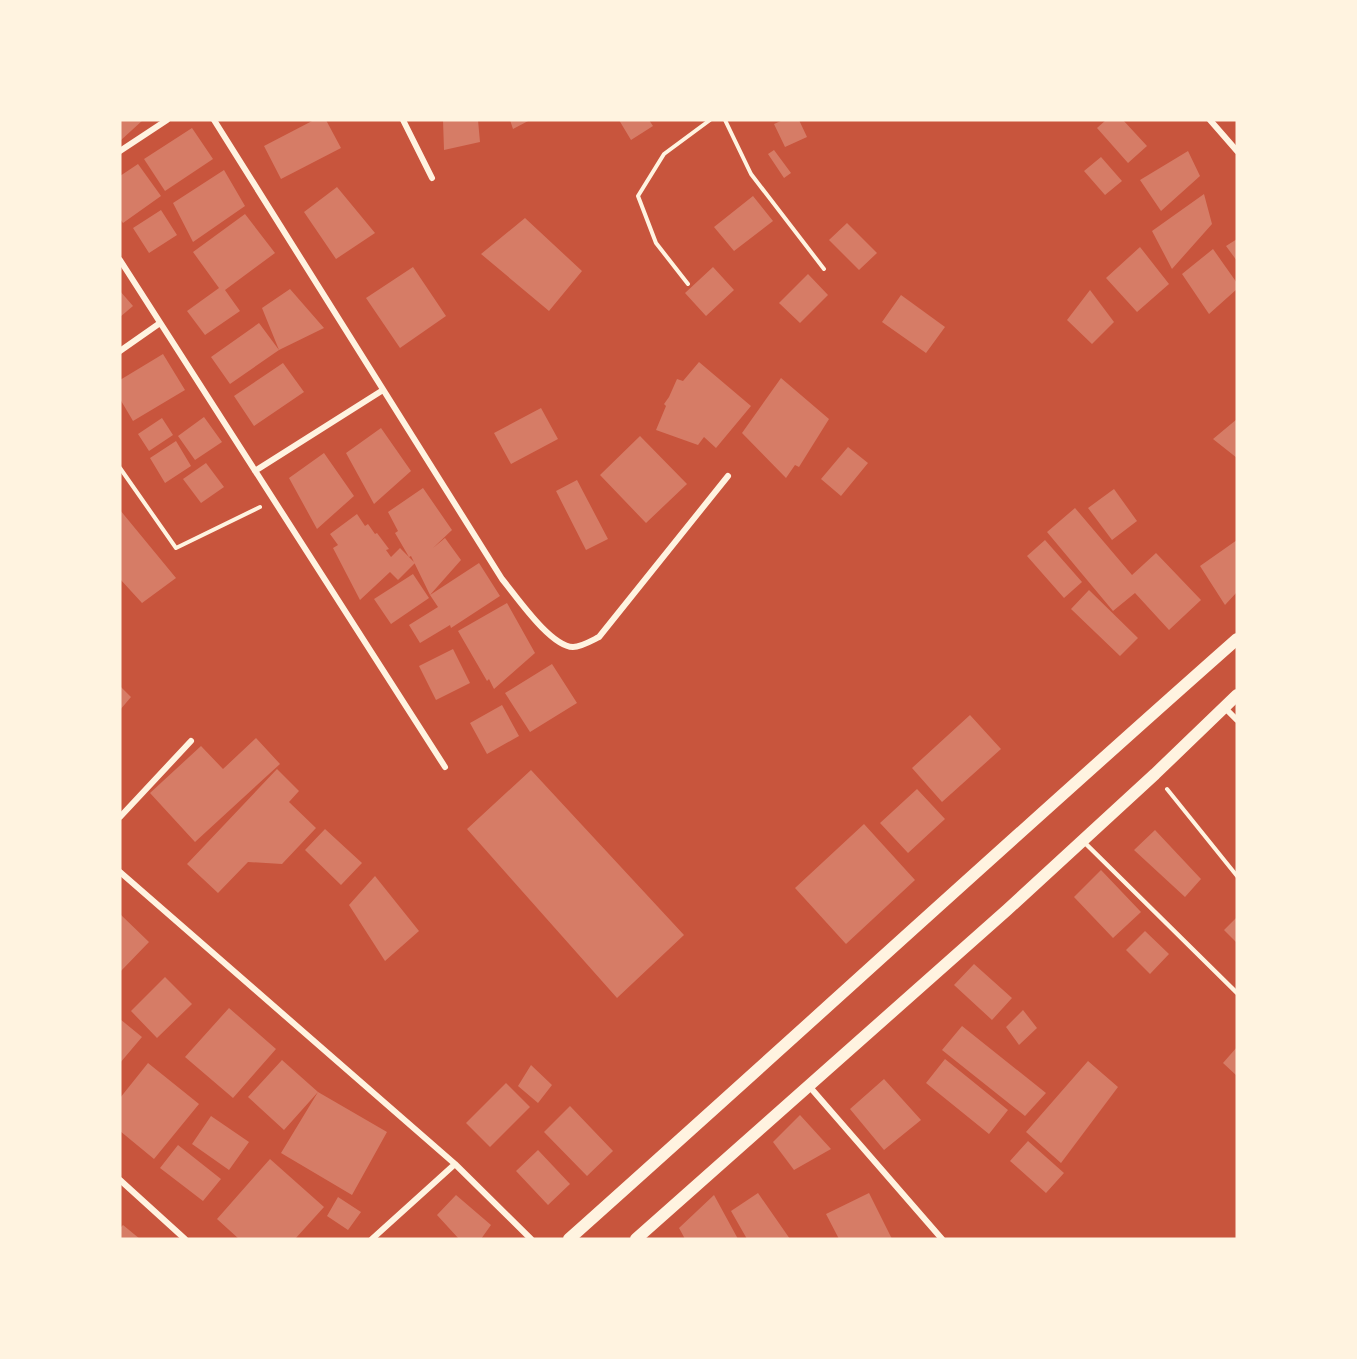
<svg xmlns="http://www.w3.org/2000/svg" width="1357" height="1359" font-family="'Asap Condensed',sans-serif">
	<style>
		.building { fill: #d67c66 }
		.lines { fill: none; stroke-linecap: round; stroke-linejoin: round }
		.path { stroke: #fff3e0; stroke-width: 4 }
		.service { stroke: #fff3e0; stroke-width: 4.5 }
		.minor { stroke: #fff3e0; stroke-width: 6 }
		.secondary { stroke: #fff3e0; stroke-width: 12 }
	</style>
	<rect width="100%" height="100%" fill="#c8553d"/>
	<path class="building" d="M 120,120 L 143,120 L 120,141 Z
		M 314,120 L 326,120 L 341,148 L 281,179 L 264,146 Z
		M 443,120 L 478,120 L 480,142 L 444,150 Z
		M 510,120 L 530,120 L 513,129 Z
		M 619,120 L 649,120 L 653,126 L 631,140 Z
		M 783,120 L 799,120 L 807,137 L 785,147 L 774,124 Z
		M 1106,120 L 1123,120 L 1147,146 L 1128,163 L 1097,128 Z
		M 192,128 L 213,159 L 165,191 L 144,159 Z
		M 774,150 L 791,173 L 784,178 L 768,154 Z
		M 1188,151 L 1200,176 L 1161,211 L 1140,180 Z
		M 1101,157 L 1122,181 L 1105,195 L 1084,171 Z
		M 138,164 L 161,196 L 123,223 L 120,219 L 120,176 Z
		M 224,170 L 245,206 L 193,242 L 173,203 Z
		M 337,187 L 375,233 L 336,259 L 304,212 Z
		M 1204,194 L 1212,224 L 1172,269 L 1152,231 Z
		M 753,196 L 773,221 L 734,251 L 714,227 Z
		M 161,210 L 177,235 L 149,253 L 133,228 Z
		M 245,214 L 275,253 L 225,290 L 240,311 L 205,335 L 187,311 L 219,288 L 193,252 Z
		M 525,218 L 582,271 L 549,311 L 481,254 Z
		M 847,223 L 877,253 L 859,270 L 829,240 Z
		M 1237,239 L 1237,261 L 1226,246 Z
		M 1140,247 L 1169,284 L 1137,312 L 1106,278 Z
		M 1213,249 L 1237,283 L 1237,289 L 1209,314 L 1182,274 Z
		M 413,267 L 446,316 L 400,348 L 366,298 Z
		M 713,267 L 734,290 L 706,316 L 685,293 Z
		M 808,274 L 828,295 L 800,323 L 779,303 Z
		M 290,289 L 324,328 L 279,350 L 230,384 L 211,357 L 259,323 L 279,350 L 262,308 Z
		M 1090,290 L 1114,322 L 1092,344 L 1067,320 Z
		M 120,291 L 133,306 L 120,317 Z
		M 901,295 L 945,327 L 926,353 L 882,322 Z
		M 163,354 L 185,390 L 133,421 L 120,399 L 120,380 Z
		M 699,362 L 751,406 L 716,448 L 704,437 L 698,445 L 656,430 L 666,406 L 664,404 L 669,397 L 677,379 L 683,381 Z
		M 283,363 L 304,392 L 254,426 L 234,396 Z
		M 781,378 L 829,419 L 799,467 L 795,465 L 786,478 L 742,433 Z
		M 541,408 L 558,439 L 511,464 L 494,433 Z
		M 204,417 L 222,442 L 195,460 L 178,436 Z
		M 162,418 L 173,435 L 149,451 L 138,434 Z
		M 1237,419 L 1237,458 L 1213,439 Z
		M 381,428 L 411,471 L 374,504 L 346,453 Z
		M 640,436 L 687,484 L 646,523 L 600,475 Z
		M 176,441 L 191,466 L 165,483 L 150,458 Z
		M 848,447 L 868,463 L 841,496 L 821,479 Z
		M 324,453 L 354,496 L 317,529 L 289,478 Z
		M 206,463 L 224,487 L 201,503 L 183,479 Z
		M 577,480 L 608,539 L 586,550 L 556,491 Z
		M 423,488 L 452,530 L 433,548 L 445,538 L 461,560 L 430,595 L 411,556 L 409,557 L 395,533 L 398,531 L 388,512 Z
		M 1114,489 L 1137,521 L 1112,540 L 1088,508 Z
		M 1075,508 L 1132,575 L 1156,553 L 1201,600 L 1169,630 L 1135,593 L 1113,611 L 1047,532 Z
		M 120,510 L 176,578 L 142,603 L 120,579 Z
		M 357,514 L 365,526 L 368,524 L 375,534 L 377,533 L 389,549 L 386,550 L 391,557 L 400,548 L 415,563 L 398,580 L 390,572 L 360,600 L 333,548 L 338,545 L 330,534 Z
		M 1045,540 L 1082,582 L 1064,598 L 1027,556 Z
		M 1237,540 L 1237,592 L 1225,605 L 1200,566 Z
		M 479,563 L 500,596 L 451,628 L 450,625 L 420,643 L 409,625 L 438,607 L 430,595 Z
		M 413,574 L 429,598 L 391,624 L 374,599 Z
		M 1089,590 L 1138,638 L 1120,656 L 1071,609 Z
		M 507,603 L 535,653 L 494,689 L 489,679 L 487,681 L 458,631 Z
		M 453,649 L 470,683 L 436,700 L 419,666 Z
		M 552,664 L 577,703 L 530,732 L 505,693 Z
		M 120,686 L 131,697 L 120,710 Z
		M 502,705 L 519,736 L 487,754 L 470,723 Z
		M 970,715 L 1001,749 L 942,802 L 912,768 Z
		M 256,738 L 280,764 L 195,842 L 150,793 L 201,746 L 223,769 Z
		M 277,769 L 299,791 L 289,802 L 316,828 L 282,864 L 248,862 L 218,893 L 187,864 Z
		M 531,770 L 684,935 L 617,998 L 467,829 Z
		M 917,789 L 945,819 L 908,853 L 880,823 Z
		M 864,824 L 915,880 L 846,944 L 795,888 Z
		M 325,829 L 362,863 L 341,885 L 305,850 Z
		M 1155,830 L 1201,879 L 1185,897 L 1134,850 Z
		M 1101,870 L 1141,912 L 1113,938 L 1074,897 Z
		M 375,876 L 419,931 L 385,961 L 349,905 Z
		M 120,914 L 149,942 L 120,972 Z
		M 1237,917 L 1237,943 L 1224,930 Z
		M 1145,931 L 1169,954 L 1150,974 L 1126,950 Z
		M 974,964 L 1012,998 L 992,1020 L 954,985 Z
		M 165,977 L 192,1004 L 157,1038 L 131,1011 Z
		M 229,1008 L 276,1049 L 233,1098 L 185,1057 Z
		M 1023,1010 L 1037,1028 L 1019,1045 L 1006,1027 Z
		M 120,1019 L 142,1037 L 120,1063 Z
		M 962,1026 L 1046,1093 L 1025,1116 L 942,1050 Z
		M 1237,1047 L 1237,1076 L 1223,1063 Z
		M 945,1059 L 1008,1110 L 989,1134 L 926,1083 Z
		M 282,1060 L 318,1092 L 284,1130 L 248,1097 Z
		M 1088,1061 L 1118,1087 L 1061,1163 L 1026,1132 Z
		M 148,1063 L 199,1104 L 154,1159 L 120,1131 L 120,1098 Z
		M 531,1065 L 552,1085 L 538,1103 L 518,1086 Z
		M 884,1079 L 921,1120 L 884,1150 L 850,1109 Z
		M 506,1083 L 530,1107 L 490,1147 L 466,1123 Z
		M 318,1092 L 387,1132 L 352,1195 L 281,1153 Z
		M 570,1106 L 613,1151 L 587,1176 L 544,1132 Z
		M 800,1115 L 831,1149 L 794,1170 L 773,1142 Z
		M 211,1116 L 249,1142 L 229,1170 L 192,1144 Z
		M 1028,1141 L 1064,1173 L 1046,1193 L 1010,1161 Z
		M 178,1145 L 221,1179 L 203,1201 L 160,1168 Z
		M 538,1150 L 570,1184 L 548,1205 L 516,1171 Z
		M 270,1159 L 324,1207 L 295,1239 L 239,1239 L 217,1219 Z
		M 758,1193 L 790,1239 L 747,1239 L 731,1211 Z
		M 869,1193 L 892,1239 L 839,1239 L 826,1214 Z
		M 456,1195 L 491,1225 L 481,1239 L 459,1239 L 437,1215 Z
		M 714,1195 L 738,1239 L 685,1239 L 679,1228 Z
		M 338,1197 L 361,1212 L 348,1230 L 327,1216 Z
		M 123,1225 L 140,1239 L 120,1239 L 120,1228 Z"/>
	<g class="lines">
		<path class="path" d="M 725,120 L 751,174 L 824,269
			M 688,284 L 656,243 L 638,196 L 664,154 L 710,120
			M 120,468 L 176,548 L 260,507
			M 1167,789 L 1237,876"/>
		<path class="service" d="M 1084,842 L 1237,993"/>
		<path class="minor" d="M 214,120 L 502,579 C 517,597 550,646 573,647 C 581,647 591,641 599,637 L 728,476
			M 403,120 L 432,178
			M 1210,120 L 1237,151
			M 120,151 L 167,120
			M 120,260 L 445,767
			M 120,351 L 160,323
			M 255,471 L 383,390
			M 1224,707 L 1237,720
			M 120,817 L 191,741
			M 120,872 L 455,1164 L 531,1239
			M 809,1086 L 942,1239
			M 120,1180 L 185,1239
			M 372,1239 L 455,1164"/>
		<path class="secondary" d="M 569,1239 C 792,1040 1013,837 1237,639
			M 636,1239 L 1007,910 L 1155,774 L 1237,695"/>
	</g>
	<rect width="1357" height="1359" fill="none" stroke="#fff3e0" stroke-width="243"/>
</svg>
